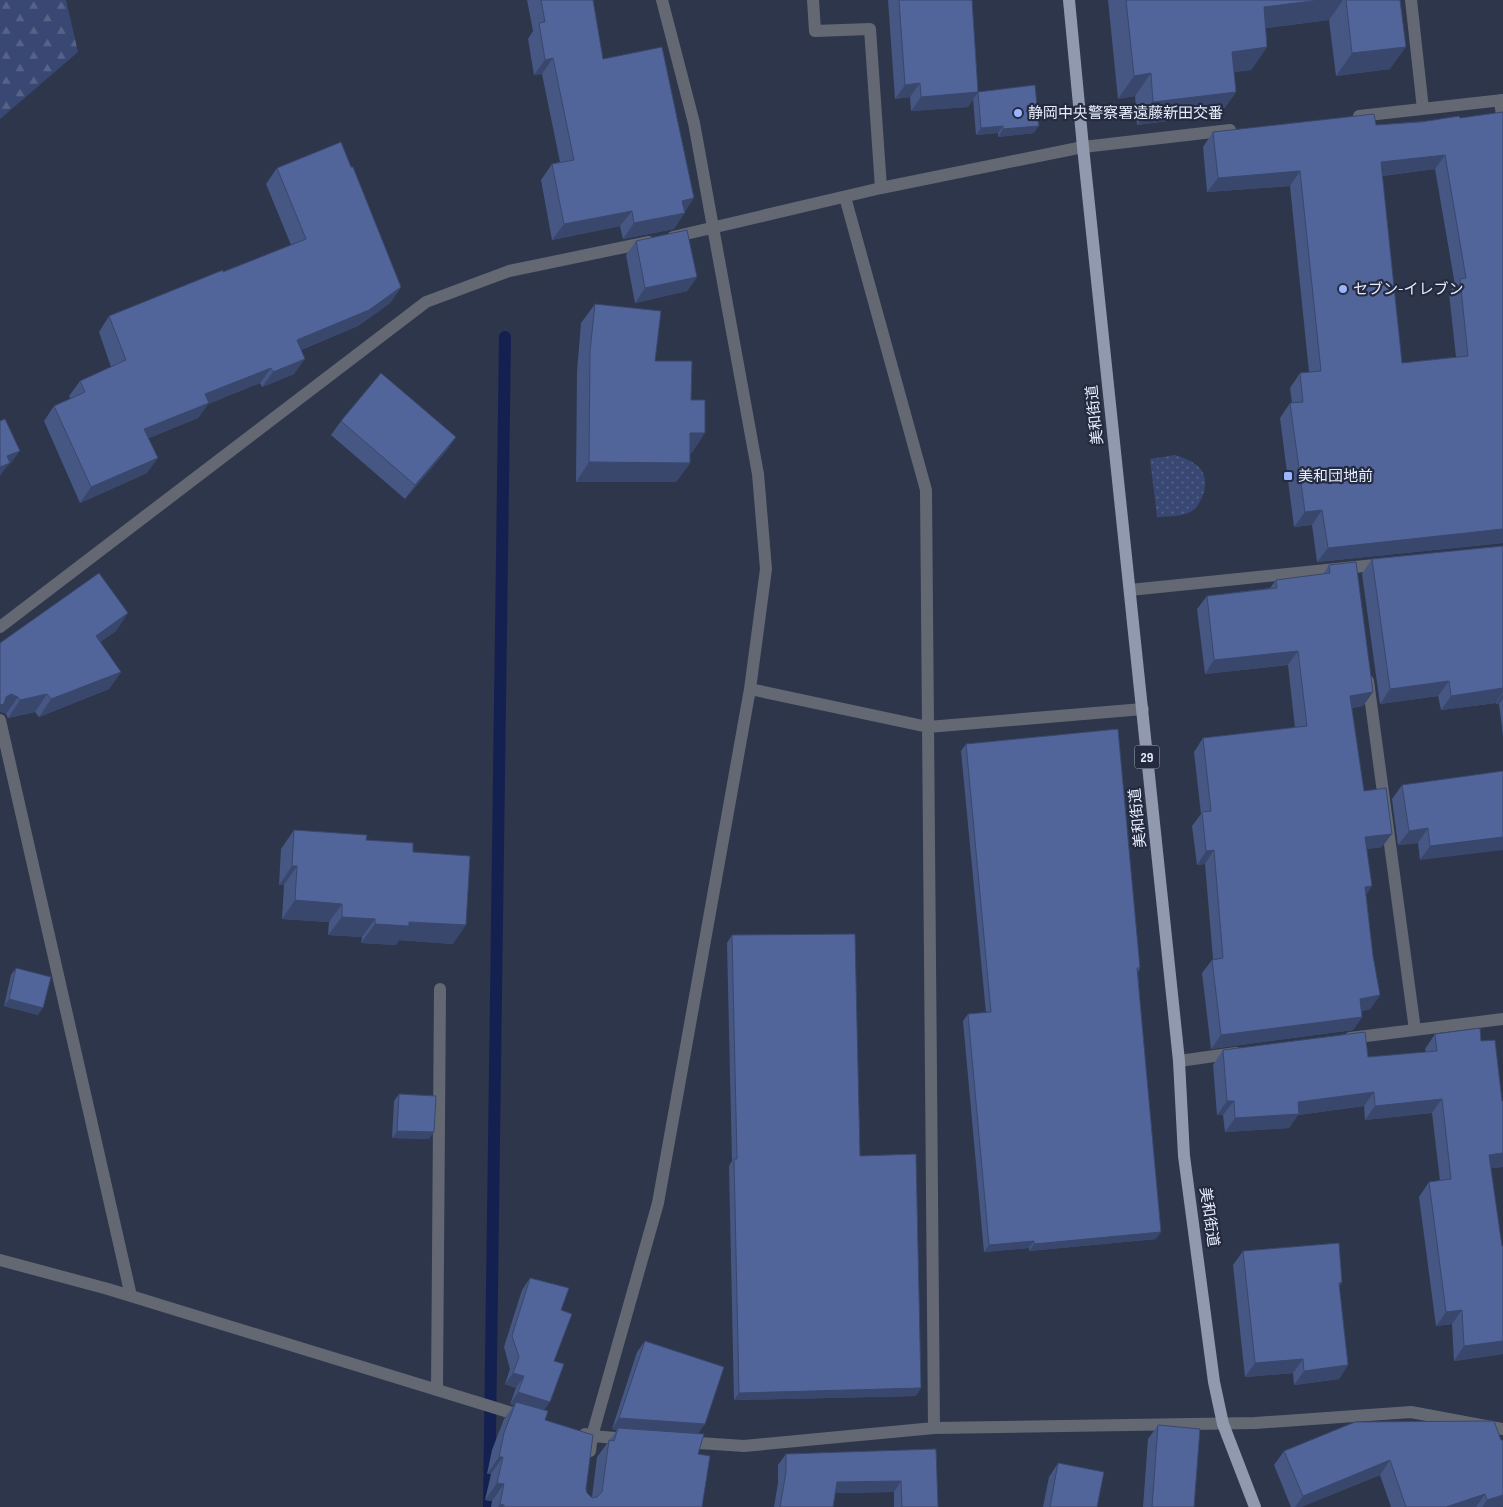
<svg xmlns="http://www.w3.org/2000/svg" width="1503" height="1507" font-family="'Sofia Sans Condensed','Noto Sans JP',sans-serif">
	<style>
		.green { fill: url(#green-dots) }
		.forest { fill: url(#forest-firs) }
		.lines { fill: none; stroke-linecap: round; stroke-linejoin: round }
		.stream { stroke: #142150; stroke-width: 12 }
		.minor { stroke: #646873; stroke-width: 12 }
		.primary { stroke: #9099ae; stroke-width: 12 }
		.wall { fill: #465784; fill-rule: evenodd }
		.shaded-wall { fill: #39476c }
		.building { fill: #51659a; stroke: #39476c; fill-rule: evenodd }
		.poi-dot { fill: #9ab5fd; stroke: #242b40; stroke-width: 2 }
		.labels { text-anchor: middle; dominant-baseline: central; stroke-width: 4.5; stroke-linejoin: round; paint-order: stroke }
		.shield { fill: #242b40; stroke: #acb3c3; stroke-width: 1 }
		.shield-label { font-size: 14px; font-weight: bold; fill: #e7edfb }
		.poi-label { font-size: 15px; fill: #e7edfb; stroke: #242b40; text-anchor: start }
		.street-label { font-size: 15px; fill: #e7edfb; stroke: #242b40 }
	</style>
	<defs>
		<pattern id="green-dots" width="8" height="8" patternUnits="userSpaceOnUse" patternTransform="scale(1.25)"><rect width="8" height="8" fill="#394873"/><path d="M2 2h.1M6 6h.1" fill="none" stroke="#566388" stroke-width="1.8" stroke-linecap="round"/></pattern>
		<pattern id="forest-firs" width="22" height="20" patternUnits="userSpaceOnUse" patternTransform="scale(1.25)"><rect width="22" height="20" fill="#394873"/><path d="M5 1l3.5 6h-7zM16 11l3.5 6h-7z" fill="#566388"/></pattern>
	</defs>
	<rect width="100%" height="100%" fill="#2e364b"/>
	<path class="green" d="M 1175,455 C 1194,461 1210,469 1204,492 C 1202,497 1199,505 1195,509 C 1186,517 1168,516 1157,517 L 1150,459 Z"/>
	<path class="forest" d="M 0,0 L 66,0 L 78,52 L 0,119 Z"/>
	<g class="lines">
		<path class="stream" d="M 489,1507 L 505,337"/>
		<path class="minor" d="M 813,0 L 815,31 L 870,29 L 881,188
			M 1411,0 L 1423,109
			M 1500,100 L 1503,125
			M 1359,116 L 1503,100
			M 845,197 L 926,490 L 934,1428
			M 673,237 L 881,188 L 1083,147 L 1230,130
			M 1130,590 L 1384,564
			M 0,627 L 426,302 L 509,271 L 649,242
			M 1368,681 L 1415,1030
			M 750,689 L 928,727 L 1143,709
			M 0,720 L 131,1296
			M 1350,1038 L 1503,1019
			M 1179,1061 L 1236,1053
			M 0,1260 L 108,1289 L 525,1417
			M 437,1390 L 440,989
			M 585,1434 L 592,1436 L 627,1439
			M 684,1442 L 744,1446 L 934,1428 L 1255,1423 L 1411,1412 L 1503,1429
			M 590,1451 L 592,1436 L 658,1203 L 750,689 L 766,569 L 758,474 L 694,123 L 662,0"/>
		<path class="primary" d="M 1069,0 L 1083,147 L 1179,1061 L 1184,1156 L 1214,1382 L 1223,1424 L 1255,1507"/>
	</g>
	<path class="wall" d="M 527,0 L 593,0 L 603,59 L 685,212 L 674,229 L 623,239 L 620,226 L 552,240 L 541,180 L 552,164 L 560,162 L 542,74 L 534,75 L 528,39 L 533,31 Z
		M 888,0 L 972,0 L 978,92 L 1034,133 L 998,137 L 998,133 L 976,135 L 973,99 L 968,107 L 911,111 L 910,97 L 895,99 Z
		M 1108,0 L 1400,0 L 1390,69 L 1336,76 L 1329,20 L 1266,28 L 1267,47 L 1251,70 L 1234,72 L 1236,92 L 1220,114 L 1137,125 L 1135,96 L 1118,99 Z
		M 1503,112 L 1503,543 L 1317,562 L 1312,525 L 1294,527 L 1280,418 L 1290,403 L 1292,403 L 1290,388 L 1300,373 L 1309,372 L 1290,186 L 1207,192 L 1203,147 L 1213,132 L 1376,125 L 1460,118 ZM 1435,169 L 1455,285 L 1449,293 L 1456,357 L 1402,363 L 1382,176 Z
		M 277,168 L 401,287 L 390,303 L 358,326 L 301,350 L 294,374 L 262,387 L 260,383 L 208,404 L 198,418 L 149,438 L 147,473 L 80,503 L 44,421 L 54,406 L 71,399 L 69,396 L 80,381 L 111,367 L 99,332 L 109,316 L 291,245 L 266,184 Z
		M 636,241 L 697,277 L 687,291 L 635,303 L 626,255 Z
		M 595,304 L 655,361 L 691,400 L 692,453 L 690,453 L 690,463 L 676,482 L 576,482 L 577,371 L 581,323 Z
		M 341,421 L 456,437 L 446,451 L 405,499 L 331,435 Z
		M 1503,546 L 1503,736 L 1499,704 L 1496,704 L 1496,703 L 1441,710 L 1438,696 L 1380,704 L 1362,574 L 1372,559 Z
		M 1329,565 L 1373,692 L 1363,706 L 1352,708 L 1364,791 L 1382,847 L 1367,849 L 1366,894 L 1373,956 L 1380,995 L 1370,1009 L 1362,1011 L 1362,1017 L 1353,1030 L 1211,1049 L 1202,973 L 1212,960 L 1213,959 L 1205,864 L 1197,865 L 1192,826 L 1201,814 L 1194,752 L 1203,738 L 1295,728 L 1288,665 L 1205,674 L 1197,609 L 1207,596 L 1270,588 L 1276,580 L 1323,574 Z
		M 116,631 L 100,642 L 121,672 L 109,689 L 39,717 L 35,712 L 8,718 L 6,714 L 0,643 Z
		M 966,744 L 1140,968 L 1138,972 L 1156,1239 L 1029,1251 L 1029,1248 L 984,1252 L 963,1021 L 968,1014 L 986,1013 L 961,751 Z
		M 1503,771 L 1420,860 L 1418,843 L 1398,845 L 1392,799 L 1402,785 Z
		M 294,830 L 366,840 L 413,852 L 453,944 L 399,940 L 396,945 L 361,943 L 362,937 L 328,935 L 329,922 L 282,919 L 284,885 L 279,885 L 281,849 Z
		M 732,935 L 860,1156 L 916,1396 L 734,1400 L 729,1166 L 732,1161 L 727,943 Z
		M 16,968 L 38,1015 L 4,1006 L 11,975 Z
		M 1435,1034 L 1481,1041 L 1502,1101 L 1503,1167 L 1491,1168 L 1503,1354 L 1454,1361 L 1452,1324 L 1436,1326 L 1419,1197 L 1429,1182 L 1440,1181 L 1432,1113 L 1365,1120 L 1364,1106 L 1298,1115 L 1289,1128 L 1225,1132 L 1223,1115 L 1217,1115 L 1213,1065 L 1223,1050 L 1368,1057 L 1426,1052 L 1425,1049 Z
		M 399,1094 L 429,1139 L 392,1138 L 394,1101 Z
		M 1243,1251 L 1342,1282 L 1339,1287 L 1348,1365 L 1339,1379 L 1294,1385 L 1293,1373 L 1245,1377 L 1233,1265 Z
		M 530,1278 L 561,1310 L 554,1361 L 544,1410 L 545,1420 L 586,1489 L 587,1493 L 592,1497 L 597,1457 L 617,1430 L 612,1429 L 637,1352 L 645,1341 L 705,1424 L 698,1433 L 698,1454 L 702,1507 L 491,1507 L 492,1501 L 485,1500 L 491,1474 L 487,1474 L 492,1450 L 504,1419 L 514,1405 L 510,1404 L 516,1388 L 505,1384 L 510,1369 L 504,1347 L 522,1290 Z
		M 1158,1425 L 1194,1507 L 1143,1507 L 1148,1439 Z
		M 1501,1440 L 1503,1440 L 1503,1506 L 1500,1507 L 1391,1507 L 1380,1475 L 1301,1507 L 1291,1507 L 1274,1465 L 1284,1451 Z
		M 936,1449 L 938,1507 L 894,1507 L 894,1492 L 835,1493 L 833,1507 L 774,1507 L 778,1483 L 778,1465 L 786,1454 Z
		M 1058,1463 L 1097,1507 L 1043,1507 L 1049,1477 Z"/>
	<path class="shaded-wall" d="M 1321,0 L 1343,0 L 1329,20 L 1248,30 L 1264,7 Z
		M 1267,47 L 1251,70 L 1216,74 L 1232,52 Z
		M 1406,47 L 1390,69 L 1336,76 L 1352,53 Z
		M 553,58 L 542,74 L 534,75 L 545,60 Z
		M 1151,73 L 1135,96 L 1118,99 L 1134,76 Z
		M 920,83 L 910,97 L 895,99 L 905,85 Z
		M 978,92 L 968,107 L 911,111 L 921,97 Z
		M 1236,92 L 1220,114 L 1137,125 L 1153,102 Z
		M 1003,126 L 998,133 L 976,135 L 981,128 Z
		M 1039,126 L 1034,133 L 998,137 L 1003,129 Z
		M 1445,155 L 1435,169 L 1371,177 L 1381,162 Z
		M 1300,171 L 1290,186 L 1207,192 L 1218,178 Z
		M 694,198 L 674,229 L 623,239 L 634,223 L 682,201 Z
		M 632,211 L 620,226 L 552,240 L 564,224 Z
		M 697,277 L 687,291 L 635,303 L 645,288 Z
		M 401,287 L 390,303 L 358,326 L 286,356 L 297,340 Z
		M 305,359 L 294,374 L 262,387 L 273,372 Z
		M 271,368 L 260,383 L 208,404 L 198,418 L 134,444 L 144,429 L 205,394 Z
		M 690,433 L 705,433 L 692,453 L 677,452 Z
		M 456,437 L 446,451 L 405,499 L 415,485 Z
		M 20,451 L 10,464 L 8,465 L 0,476 L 0,467 L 7,456 Z
		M 158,458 L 147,473 L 80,503 L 91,487 Z
		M 589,462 L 690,463 L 676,482 L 576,482 Z
		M 1322,510 L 1312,525 L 1294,527 L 1305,512 Z
		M 1503,529 L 1503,543 L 1317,562 L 1328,548 Z
		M 128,613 L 116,631 L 84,654 L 96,636 Z
		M 1298,651 L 1288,665 L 1205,674 L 1214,660 Z
		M 121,672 L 109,689 L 39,717 L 51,699 Z
		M 1449,681 L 1438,696 L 1380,704 L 1390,689 Z
		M 1503,688 L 1503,692 L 1496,703 L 1441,710 L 1451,696 Z
		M 1373,692 L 1363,706 L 1340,709 L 1350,696 Z
		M 11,694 L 18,697 L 6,714 L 0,712 L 0,705 L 6,697 Z
		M 47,694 L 35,712 L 8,718 L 20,700 Z
		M 1503,694 L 1503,699 L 1499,704 L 1496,704 Z
		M 1428,828 L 1418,843 L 1398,845 L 1409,831 Z
		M 1392,834 L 1382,847 L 1356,851 L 1365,837 Z
		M 1503,837 L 1503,850 L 1420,860 L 1430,846 Z
		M 1214,850 L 1205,864 L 1197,865 L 1206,851 Z
		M 292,866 L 297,866 L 284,885 L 279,885 Z
		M 1372,886 L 1363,900 L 1365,887 Z
		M 295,900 L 342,904 L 329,922 L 282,919 Z
		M 342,917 L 375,919 L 362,937 L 328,935 Z
		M 409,922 L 466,925 L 453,944 L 399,940 L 396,945 L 361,943 L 375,924 Z
		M 1380,995 L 1370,1009 L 1351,1013 L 1360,999 Z
		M 9,999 L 43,1008 L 38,1015 L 4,1006 Z
		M 1362,1017 L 1353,1030 L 1211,1049 L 1221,1035 Z
		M 1374,1092 L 1364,1106 L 1298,1115 L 1289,1128 L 1225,1132 L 1235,1118 L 1298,1102 Z
		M 1442,1099 L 1432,1113 L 1365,1120 L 1375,1106 Z
		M 1227,1101 L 1234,1101 L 1223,1115 L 1217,1115 Z
		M 397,1131 L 434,1132 L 429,1139 L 392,1138 Z
		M 1503,1153 L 1503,1167 L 1478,1170 L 1489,1155 Z
		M 1161,1232 L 1156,1239 L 1029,1251 L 1034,1244 Z
		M 1034,1241 L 1029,1248 L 984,1252 L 989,1245 Z
		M 1462,1310 L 1452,1324 L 1436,1326 L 1446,1312 Z
		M 1503,1341 L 1503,1354 L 1454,1361 L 1464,1346 Z
		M 1303,1359 L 1293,1373 L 1245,1377 L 1255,1363 Z
		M 1348,1365 L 1339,1379 L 1294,1385 L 1304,1371 Z
		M 513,1373 L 524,1376 L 516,1388 L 505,1384 Z
		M 921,1388 L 916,1396 L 734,1400 L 739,1393 Z
		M 518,1392 L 550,1402 L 542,1413 L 516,1402 L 514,1405 L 510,1404 Z
		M 619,1418 L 705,1424 L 697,1435 L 612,1429 Z
		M 499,1457 L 503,1457 L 491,1474 L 487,1474 Z
		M 1390,1460 L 1380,1475 L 1301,1507 L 1295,1507 L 1303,1496 Z
		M 901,1481 L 894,1492 L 829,1493 L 837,1482 Z
		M 497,1483 L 504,1484 L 492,1501 L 485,1500 Z
		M 1485,1494 L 1476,1507 L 1446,1507 Z
		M 1503,1495 L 1503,1506 L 1500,1507 L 1482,1507 L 1487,1500 Z
		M 500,1504 L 504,1505 L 503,1507 L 498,1507 Z"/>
	<path class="building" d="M 541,0 L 593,0 L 603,59 L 662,47 L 694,198 L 682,201 L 685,213 L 634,223 L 632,211 L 564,224 L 552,164 L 574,160 L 553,58 L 545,60 L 539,23 L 545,22 Z
		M 899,0 L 972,0 L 978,92 L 921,97 L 920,83 L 905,85 Z
		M 1126,0 L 1321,0 L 1264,7 L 1267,47 L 1232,52 L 1236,92 L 1153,102 L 1151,73 L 1134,76 Z
		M 1346,0 L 1400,0 L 1406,47 L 1352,53 Z
		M 1035,85 L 1039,126 L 1003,129 L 1003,126 L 981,128 L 978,92 Z
		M 1503,112 L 1503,529 L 1328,548 L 1322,510 L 1305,512 L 1290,403 L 1303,402 L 1300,373 L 1321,371 L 1300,171 L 1218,178 L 1213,132 L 1374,114 L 1376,125 L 1421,122 L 1459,116 L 1460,118 ZM 1445,155 L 1466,278 L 1460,279 L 1468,356 L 1402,363 L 1381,162 Z
		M 341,142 L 351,167 L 353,167 L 401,287 L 369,310 L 297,340 L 305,359 L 273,372 L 271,368 L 205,394 L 209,403 L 144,429 L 158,458 L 91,487 L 54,406 L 85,392 L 80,381 L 126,360 L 109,316 L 223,270 L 223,272 L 306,239 L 277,168 Z
		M 687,230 L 697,277 L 645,288 L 636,241 Z
		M 595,304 L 661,311 L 655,361 L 692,361 L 691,400 L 705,400 L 705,433 L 690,433 L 690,463 L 589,462 L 590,351 Z
		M 381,373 L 456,437 L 415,485 L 341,421 Z
		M 5,419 L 20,451 L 7,456 L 10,463 L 0,467 L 0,421 Z
		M 1503,546 L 1503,688 L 1451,696 L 1449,681 L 1390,689 L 1372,559 Z
		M 1356,562 L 1373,692 L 1350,696 L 1364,791 L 1386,788 L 1392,834 L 1365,837 L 1372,886 L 1365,887 L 1373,956 L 1380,995 L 1360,999 L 1362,1017 L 1221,1035 L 1212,960 L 1223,958 L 1214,850 L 1206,851 L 1202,812 L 1211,811 L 1203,738 L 1307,726 L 1298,651 L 1214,660 L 1207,596 L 1277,588 L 1276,580 L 1330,573 L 1329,565 Z
		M 99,573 L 128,613 L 96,636 L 121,672 L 51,699 L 47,694 L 20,700 L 18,697 L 11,694 L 6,697 L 4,704 L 0,705 L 0,643 Z
		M 1118,729 L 1140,968 L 1137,968 L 1161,1232 L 1034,1244 L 1034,1241 L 989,1245 L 968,1014 L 991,1012 L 966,744 Z
		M 1503,771 L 1503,837 L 1430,846 L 1428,828 L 1409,831 L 1402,785 Z
		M 294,830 L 367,835 L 366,840 L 413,843 L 413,852 L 470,856 L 466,925 L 409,922 L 409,926 L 375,924 L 375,919 L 342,917 L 342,904 L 295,900 L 297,866 L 292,866 Z
		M 855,934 L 860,1156 L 916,1154 L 921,1388 L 739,1393 L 734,1159 L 737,1159 L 732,935 Z
		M 16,968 L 51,977 L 43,1008 L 9,999 Z
		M 1480,1028 L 1481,1041 L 1495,1040 L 1502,1101 L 1503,1101 L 1503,1153 L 1489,1155 L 1502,1246 L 1503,1246 L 1503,1341 L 1464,1346 L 1462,1310 L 1446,1312 L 1429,1182 L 1451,1179 L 1442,1099 L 1375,1106 L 1374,1092 L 1298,1102 L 1299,1114 L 1235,1118 L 1234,1101 L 1227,1101 L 1223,1050 L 1365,1032 L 1368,1057 L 1437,1051 L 1435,1034 Z
		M 399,1094 L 436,1096 L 434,1132 L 397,1131 Z
		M 1339,1243 L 1342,1282 L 1339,1283 L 1348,1365 L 1304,1371 L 1303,1359 L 1255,1363 L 1243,1251 Z
		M 530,1278 L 569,1288 L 561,1310 L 572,1314 L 554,1361 L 564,1364 L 550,1402 L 518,1392 L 524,1376 L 513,1373 L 519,1357 L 512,1336 Z
		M 645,1341 L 724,1367 L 705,1424 L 619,1418 Z
		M 516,1402 L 548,1411 L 545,1420 L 593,1435 L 586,1489 L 587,1493 L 592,1498 L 597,1497 L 602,1492 L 609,1440 L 614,1441 L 618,1428 L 704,1434 L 698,1454 L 710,1456 L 702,1507 L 504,1507 L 504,1505 L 500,1504 L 504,1484 L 497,1483 L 503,1457 L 499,1457 L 504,1433 Z
		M 1494,1421 L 1501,1440 L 1503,1440 L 1503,1495 L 1487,1500 L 1485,1494 L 1446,1507 L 1406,1507 L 1390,1460 L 1303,1496 L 1284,1451 L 1355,1422 Z
		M 1158,1425 L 1200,1429 L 1194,1507 L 1152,1507 Z
		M 936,1449 L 938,1507 L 902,1507 L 901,1481 L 837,1482 L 833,1507 L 780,1507 L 786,1472 L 786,1454 Z
		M 1058,1463 L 1104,1472 L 1097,1507 L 1050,1507 Z"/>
	<g class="poi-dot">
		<circle cx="1018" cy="113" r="5"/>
		<circle cx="1343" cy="289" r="5"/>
		<rect x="1283" y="471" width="10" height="10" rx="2.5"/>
	</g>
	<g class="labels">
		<rect class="shield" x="1134.5" y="745.5" width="25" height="23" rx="4"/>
		<g class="shield-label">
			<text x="1147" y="757">29</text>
		</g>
		<g class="poi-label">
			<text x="1028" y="113">静岡中央警察署遠藤新田交番</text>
			<text x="1353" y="289">セブン-イレブン</text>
			<text x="1298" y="476">美和団地前</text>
		</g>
		<g class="street-label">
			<text transform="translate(1095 415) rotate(-96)">美和街道</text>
			<text transform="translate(1138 818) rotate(-96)">美和街道</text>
			<text transform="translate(1209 1217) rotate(82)">美和街道</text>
		</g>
	</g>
</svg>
